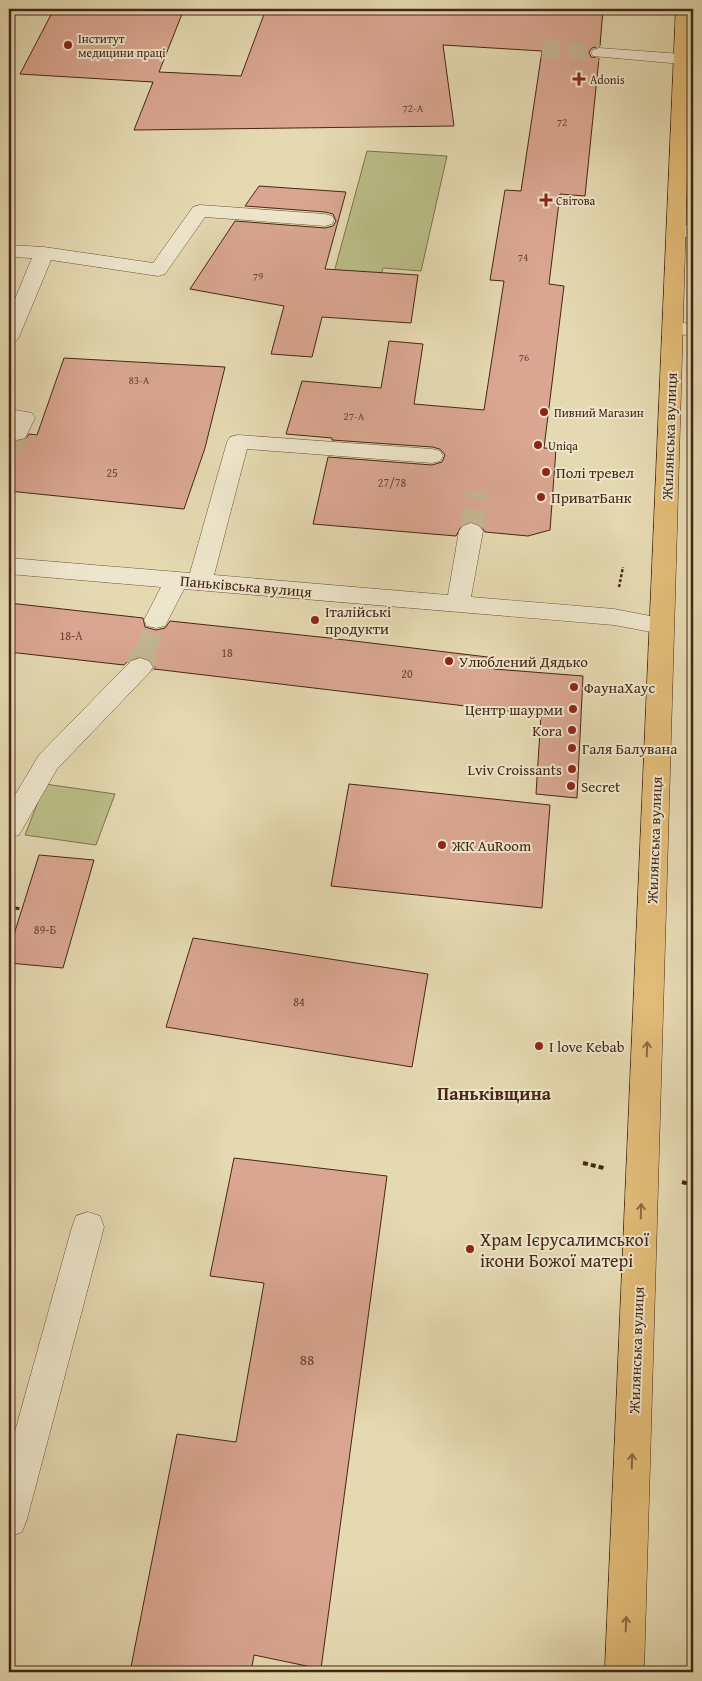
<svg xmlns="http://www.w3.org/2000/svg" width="702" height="1681" font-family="'Gentium Book Plus',serif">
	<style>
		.green { fill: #babe88; stroke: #80724e }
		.building { fill: #daa691; stroke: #462614 }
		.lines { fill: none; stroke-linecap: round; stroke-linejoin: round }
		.minor-tunnel-far2 { stroke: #c5b592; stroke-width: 18; stroke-dasharray: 18 9; stroke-linecap: butt }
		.minor-tunnel-far1 { stroke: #c5b592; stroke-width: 22; stroke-dasharray: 22 11; stroke-linecap: butt }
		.minor-tunnel { stroke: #c5b592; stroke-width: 28; stroke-dasharray: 28 14; stroke-linecap: butt }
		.minor-casing { stroke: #6e533b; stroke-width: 1 }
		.major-casing { stroke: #462614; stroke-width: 1 }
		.path-far2 { stroke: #462614; stroke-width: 2.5; stroke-dasharray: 3 2; stroke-linecap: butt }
		.path-far1 { stroke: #462614; stroke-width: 3; stroke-dasharray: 4 2.5; stroke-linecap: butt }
		.path { stroke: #462614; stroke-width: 4; stroke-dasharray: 5 3; stroke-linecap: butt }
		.minor { fill: #eee6cc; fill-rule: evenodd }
		.major { fill: #e2bc78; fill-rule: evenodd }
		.oneway { stroke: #8c6a41 }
		.poi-dot { fill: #8f2418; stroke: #eee6cc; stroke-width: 2 }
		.labels { text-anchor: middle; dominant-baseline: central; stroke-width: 4; stroke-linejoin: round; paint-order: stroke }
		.far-number-label { font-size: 11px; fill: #6b4633 }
		.far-poi-label { font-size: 12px; fill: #462614; stroke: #eee6cc; text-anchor: start }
		.number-label { font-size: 12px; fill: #6b4633 }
		.street-label { font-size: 15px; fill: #462614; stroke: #eee6cc }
		.poi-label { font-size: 15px; fill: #462614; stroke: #eee6cc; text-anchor: start }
		.near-number-label { font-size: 15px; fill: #6b4633 }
		.quarter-label { font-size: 18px; font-weight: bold; fill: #462614; stroke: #eee6cc }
		.near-poi-label { font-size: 18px; fill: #462614; stroke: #eee6cc; text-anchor: start }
	</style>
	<rect width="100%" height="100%" fill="#e5d9b1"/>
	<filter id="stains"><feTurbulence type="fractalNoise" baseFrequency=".004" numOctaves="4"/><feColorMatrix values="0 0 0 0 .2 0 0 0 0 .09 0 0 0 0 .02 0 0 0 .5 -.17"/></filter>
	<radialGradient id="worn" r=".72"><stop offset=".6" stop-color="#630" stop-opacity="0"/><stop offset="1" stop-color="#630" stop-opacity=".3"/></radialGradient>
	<path class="green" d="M 367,151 L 447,156 L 421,271 L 383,268 L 371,316 L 323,313 Z
		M 45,784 L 115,794 L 96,845 L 25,835 Z"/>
	<path class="building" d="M 54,9 L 114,9 L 113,10 L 182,14 L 159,72 L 241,76 L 266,9 L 603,9 L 600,46 L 592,48 L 589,52 L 591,57 L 599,58 L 585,196 L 560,194 L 549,284 L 564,286 L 544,448 L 556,449 L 550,530 L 528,536 L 485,532 L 480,525 L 470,521 L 462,525 L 456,536 L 313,524 L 328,457 L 432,465 L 442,462 L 445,455 L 440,449 L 432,447 L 332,440 L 332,438 L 286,434 L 302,381 L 381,388 L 389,341 L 423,344 L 414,404 L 484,410 L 504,281 L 490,280 L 505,190 L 521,191 L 542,51 L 443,45 L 454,126 L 134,130 L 153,82 L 20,74 Z
		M 259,186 L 346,192 L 325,269 L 418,275 L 411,323 L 322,317 L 312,357 L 271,354 L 284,306 L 190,289 L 235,221 L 325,228 L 333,226 L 336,221 L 333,214 L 325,212 L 245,206 Z
		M 64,358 L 225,367 L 205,448 L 184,509 L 9,491 L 9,439 L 17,442 L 25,440 L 29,434 L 37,435 Z
		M 9,603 L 143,618 L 145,627 L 156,630 L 165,628 L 170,621 L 329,638 L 496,658 L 494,669 L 583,676 L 577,798 L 536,794 L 541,715 L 154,669 L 155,666 L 151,660 L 141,656 L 130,659 L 124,665 L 9,652 Z
		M 349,784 L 550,805 L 542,908 L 331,886 Z
		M 39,855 L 94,860 L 63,968 L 9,963 L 9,950 Z
		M 193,938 L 428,974 L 412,1067 L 166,1027 Z
		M 234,1158 L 387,1176 L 321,1669 L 254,1655 L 251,1672 L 130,1672 L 177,1434 L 236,1442 L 264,1283 L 210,1276 Z"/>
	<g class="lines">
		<path class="minor-tunnel-far2" d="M 542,49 L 599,53"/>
		<path class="minor-tunnel-far1" d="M 9,451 L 17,433
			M 471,531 L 477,492
			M 145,653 L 156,620"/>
		<path class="minor-tunnel" d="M 140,667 L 145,651"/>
		<defs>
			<path id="minor" d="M 599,48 L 682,54 L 688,55 L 690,59 L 688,63 L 682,64 L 593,56 L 591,53 L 593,50 Z
				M 200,205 L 325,214 L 332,216 L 334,220 L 332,224 L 325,226 L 205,217 L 165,274 L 158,276 L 51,260 L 19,337 L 16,341 L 9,343 L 9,313 L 32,258 L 9,257 L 9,245 L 44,247 L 153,263 L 193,207 Z
				M 676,224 L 693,226 L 693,238 L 669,234 L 667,230 L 669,226 Z
				M 673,322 L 693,324 L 693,336 L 666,332 L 663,328 L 666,324 Z
				M 9,409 L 32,413 L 35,418 L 25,438 L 17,440 L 9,437 L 11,423 L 9,423 Z
				M 238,435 L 432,449 L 440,451 L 443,456 L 440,461 L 432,463 L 247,449 L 214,575 L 448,595 L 459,531 L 463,526 L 471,523 L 479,526 L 483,531 L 471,597 L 614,609 L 671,620 L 674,626 L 671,632 L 662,634 L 614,625 L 184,589 L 165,626 L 156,628 L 147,626 L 144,620 L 161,587 L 9,574 L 9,558 L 190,573 L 227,442 L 230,437 Z
				M 140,658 L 149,661 L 153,667 L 149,673 L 57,769 L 19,835 L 9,838 L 9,805 L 39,755 L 131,661 Z
				M 88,1212 L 100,1216 L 104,1227 L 27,1519 L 22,1532 L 9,1537 L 9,1453 L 72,1227 L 76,1216 Z"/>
			<path id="major" d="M 676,9 L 692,9 L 644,1672 L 605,1672 Z"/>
		</defs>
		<use href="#minor" class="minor-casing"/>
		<use href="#major" class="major-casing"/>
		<path class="path-far2" d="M 619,587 L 623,567"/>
		<path class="path-far1" d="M 9,907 L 21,909"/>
		<path class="path" d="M 583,1163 L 604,1168
			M 682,1182 L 693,1185"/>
		<use href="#minor" class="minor"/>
		<use href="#major" class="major"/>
	</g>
	<defs><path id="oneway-shaft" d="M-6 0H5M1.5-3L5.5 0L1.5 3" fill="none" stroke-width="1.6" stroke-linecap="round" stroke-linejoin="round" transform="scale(1.25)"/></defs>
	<g class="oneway">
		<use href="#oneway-shaft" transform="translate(647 1049) rotate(-88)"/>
		<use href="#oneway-shaft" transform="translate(641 1211) rotate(-88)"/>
		<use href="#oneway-shaft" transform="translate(632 1461) rotate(-88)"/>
		<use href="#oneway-shaft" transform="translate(626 1624) rotate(-88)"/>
	</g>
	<g class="poi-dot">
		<circle cx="68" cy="45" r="5"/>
		<path d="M576.5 71.5h5v5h5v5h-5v5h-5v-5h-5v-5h5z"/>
		<path d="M543.5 192.5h5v5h5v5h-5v5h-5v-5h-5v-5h5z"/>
		<circle cx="544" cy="412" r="5"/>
		<circle cx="538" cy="445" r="5"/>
		<circle cx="546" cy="472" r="5"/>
		<circle cx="541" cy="497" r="5"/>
		<circle cx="315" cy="620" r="5"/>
		<circle cx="449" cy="661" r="5"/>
		<circle cx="574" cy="687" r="5"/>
		<circle cx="573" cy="709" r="5"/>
		<circle cx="572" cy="730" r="5"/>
		<circle cx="572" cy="748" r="5"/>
		<circle cx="572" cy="769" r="5"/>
		<circle cx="571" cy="786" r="5"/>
		<circle cx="442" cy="845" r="5"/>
		<circle cx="539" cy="1046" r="5"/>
		<circle cx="470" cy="1249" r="5"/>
	</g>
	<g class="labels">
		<g class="far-number-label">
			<text x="413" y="108">72-А</text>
			<text x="562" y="122">72</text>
			<text x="523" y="257">74</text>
			<text x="258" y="276">79</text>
			<text x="524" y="357">76</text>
			<text x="139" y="380">83-А</text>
			<text x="354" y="416">27-А</text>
		</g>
		<g class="far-poi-label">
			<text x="78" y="38">Інститут<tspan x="78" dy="14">медицини праці</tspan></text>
			<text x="590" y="79">Adonis</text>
			<text x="556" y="200">Світова</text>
			<text x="554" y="412">Пивний Магазин</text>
			<text x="548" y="445">Uniqa</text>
		</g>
		<g class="number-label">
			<text x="112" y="472">25</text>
			<text x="392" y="482">27/78</text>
			<text x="71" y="635">18-А</text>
			<text x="227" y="652">18</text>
			<text x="407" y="673">20</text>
			<text x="45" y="929">89-Б</text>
			<text x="299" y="1001">84</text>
		</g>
		<g class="street-label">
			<text transform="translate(669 436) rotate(-88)">Жилянська вулиця</text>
			<text transform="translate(246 586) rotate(5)">Паньківська вулиця</text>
			<text transform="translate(654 840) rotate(-88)">Жилянська вулиця</text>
			<text transform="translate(636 1350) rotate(-88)">Жилянська вулиця</text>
		</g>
		<g class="poi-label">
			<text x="556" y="472">Полі тревел</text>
			<text x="551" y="497">ПриватБанк</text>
			<text x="325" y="611">Італійські<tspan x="325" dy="17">продукти</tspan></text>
			<text x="459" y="661">Улюблений Дядько</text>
			<text x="584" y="687">ФаунаХаус</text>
			<text x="563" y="709" text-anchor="end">Центр шаурми</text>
			<text x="562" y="730" text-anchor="end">Kora</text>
			<text x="582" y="748">Галя Балувана</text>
			<text x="562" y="769" text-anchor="end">Lviv Croissants</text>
			<text x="581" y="786">Secret</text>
			<text x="452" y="845">ЖК AuRoom</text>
			<text x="549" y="1046">I love Kebab</text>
		</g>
		<g class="near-number-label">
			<text x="307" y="1359">88</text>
		</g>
		<g class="quarter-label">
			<text x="494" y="1093">Паньківщина</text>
		</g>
		<g class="near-poi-label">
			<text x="480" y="1239">Храм Ієрусалимської<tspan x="480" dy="21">ікони Божої матері</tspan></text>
		</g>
	</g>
	<rect width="702" height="1681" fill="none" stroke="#e5d9b1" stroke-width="30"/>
	<rect x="10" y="10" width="682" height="1661" fill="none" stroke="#462614" stroke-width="2.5"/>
	<rect x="15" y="15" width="672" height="1651" fill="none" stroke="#462614"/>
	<rect width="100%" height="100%" filter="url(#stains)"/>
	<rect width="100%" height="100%" fill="url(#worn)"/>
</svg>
